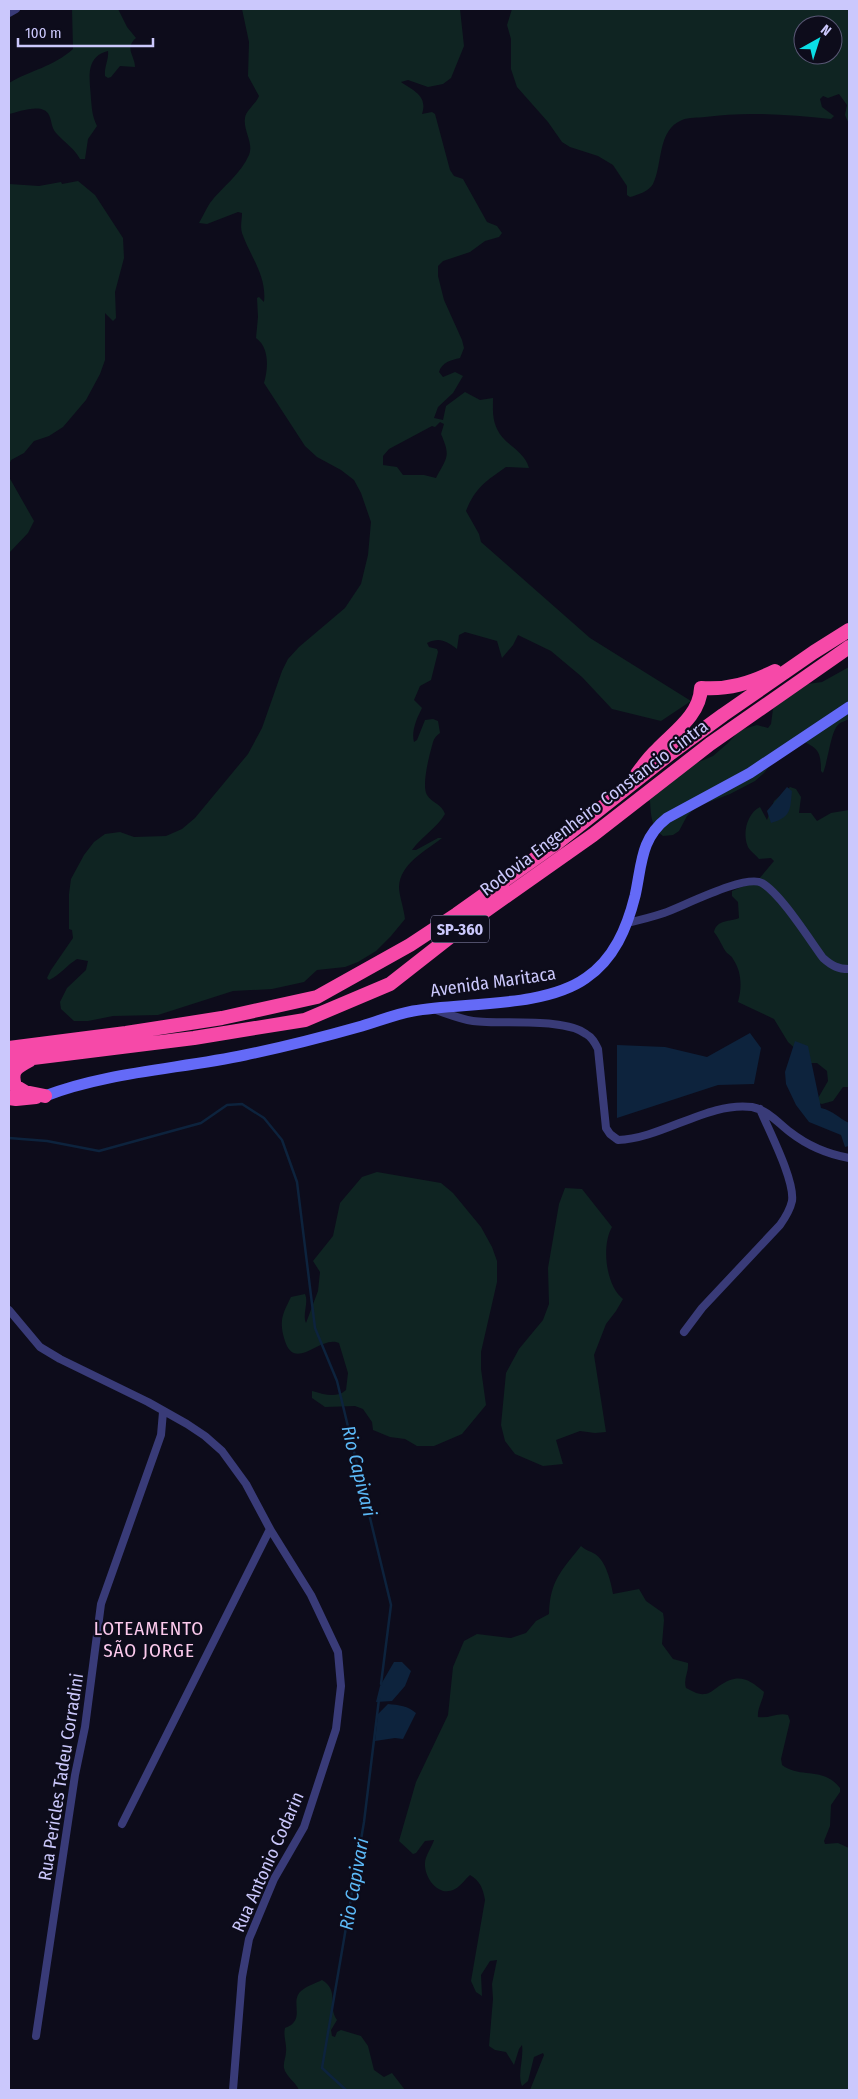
<svg xmlns="http://www.w3.org/2000/svg" width="858" height="2099" font-family="'Fira Sans Condensed',sans-serif">
	<style>
		.green { fill: #0f2422; fill-rule: evenodd }
		.water { fill: #0d233d }
		.lines { fill: none; stroke-linecap: round; stroke-linejoin: round }
		.stream { stroke: #0d233d; stroke-width: 2.5 }
		.street { stroke: #393b78; stroke-width: 8 }
		.secondary { stroke: #646af7; stroke-width: 11 }
		.highway { stroke: #f649a8; stroke-width: 14 }
		.labels { text-anchor: middle; dominant-baseline: central; stroke-width: 4.5; stroke-linejoin: round; paint-order: stroke }
		.shield { fill: #0d0c1b; stroke: #9290b8; stroke-width: 1 }
		.shield-label { font-size: 16px; font-weight: bold; fill: #cbc8fc }
		.street-label { font-size: 18px; fill: #cbc8fc; stroke: #0d0c1b }
		.water-label { font-size: 19px; font-style: italic; fill: #5cb9f7; stroke: #0d0c1b }
		.neighbourhood-label { font-size: 19px; letter-spacing: 1px; fill: #fccaed; stroke: #0d0c1b }
	</style>
	<rect width="100%" height="100%" fill="#0d0c1b"/>
	<path class="green" d="M 72,9 L 118,9 L 127,27 L 136,38 C 124,48 135,56 135,67 L 120,66 L 111,77 L 108,78 L 105,76 C 104,67 109,59 108,51 C 84,57 90,80 91,99 C 92,110 92,115 97,126 L 88,139 L 85,159 L 80,159 C 75,149 64,142 56,133 C 51,127 52,121 49,115 C 43,102 18,112 9,114 L 9,83 C 31,70 53,67 73,49 Z
		M 242,9 L 460,9 L 464,46 L 451,78 L 443,84 L 428,87 L 408,80 L 401,82 C 414,91 428,96 422,114 L 432,112 L 435,114 L 450,170 L 454,176 L 463,179 L 487,222 L 497,226 L 502,233 L 499,237 L 485,241 L 470,252 L 443,261 L 438,266 L 438,276 L 444,300 L 462,340 L 464,348 L 460,358 C 451,360 442,362 439,372 L 443,377 L 455,372 L 463,376 L 453,393 L 438,407 L 434,418 L 443,420 L 446,406 L 465,392 L 480,400 L 493,398 C 493,409 492,418 497,429 C 504,445 524,450 529,468 L 506,467 C 486,481 475,488 466,511 L 479,534 L 481,542 L 590,638 L 691,701 L 661,721 L 612,709 L 582,677 L 551,651 L 518,635 L 513,645 L 502,658 L 497,641 L 465,632 L 459,635 L 457,649 C 446,641 440,637 427,643 L 429,647 L 437,649 L 438,652 L 431,680 L 420,686 L 414,700 L 422,708 C 417,718 411,731 414,742 L 417,740 L 425,720 L 433,719 L 438,721 L 440,733 C 437,735 434,738 433,742 C 430,753 421,785 427,795 C 432,803 442,804 445,814 C 437,828 422,836 412,850 L 416,850 L 438,838 L 442,838 C 425,851 400,864 399,887 C 399,895 404,909 405,919 L 391,936 L 376,951 L 358,962 L 345,967 L 317,970 L 304,982 L 272,989 L 233,991 L 158,1015 L 113,1016 L 88,1021 L 74,1021 L 61,1009 L 60,1002 L 67,988 L 86,970 L 88,961 L 77,959 C 67,965 60,975 49,980 L 47,978 L 51,970 L 73,938 L 72,930 L 69,929 L 69,894 L 71,879 L 84,855 L 94,842 L 105,834 L 120,832 L 134,837 L 166,836 L 182,829 L 195,818 L 248,754 L 262,728 L 282,671 L 288,659 L 299,647 L 345,608 L 361,584 L 368,555 L 371,522 L 361,493 L 354,480 L 341,470 L 317,457 L 305,446 L 264,383 C 268,369 270,348 256,338 L 258,317 L 257,298 L 259,297 L 264,302 C 267,276 250,256 242,233 C 240,227 242,219 242,213 L 238,212 L 207,224 L 199,223 C 203,216 206,209 210,203 C 222,187 241,174 249,155 C 254,143 243,131 245,118 C 246,110 256,104 259,96 L 248,76 L 249,42 ZM 440,422 L 444,424 L 441,434 C 451,457 447,457 436,478 L 424,475 L 403,475 L 397,467 L 383,465 L 383,456 L 389,449 L 432,426 L 435,427 Z
		M 512,9 L 849,9 L 849,124 L 845,115 L 847,105 L 839,94 L 828,98 L 823,96 L 820,99 L 822,107 L 834,116 L 831,119 C 789,115 748,111 705,117 C 698,118 689,117 682,120 C 657,130 663,164 653,184 C 649,191 638,195 630,197 L 627,195 L 627,186 L 613,165 L 598,156 L 570,147 L 562,142 L 548,122 L 517,87 L 511,69 L 511,39 L 507,25 ZM 803,25 L 833,25 L 833,55 L 803,55 Z
		M 78,181 L 95,195 L 123,238 L 124,258 L 115,292 L 116,318 L 113,321 L 105,313 L 105,360 L 100,374 L 86,400 L 63,427 L 49,436 L 34,441 L 24,453 L 11,460 L 9,465 L 9,184 L 39,186 L 61,182 L 62,184 Z
		M 9,477 L 34,521 L 28,533 L 9,553 Z
		M 849,667 L 849,719 C 846,721 840,722 838,725 C 831,731 828,761 823,773 L 821,771 C 821,749 817,748 798,739 L 783,748 L 764,773 L 755,781 L 730,794 L 696,807 L 687,816 L 679,831 L 673,835 L 663,836 C 651,827 651,816 650,801 L 643,799 L 694,764 L 713,756 L 728,743 L 740,730 L 757,725 L 768,728 L 771,724 L 773,709 L 793,688 L 800,685 L 822,682 Z
		M 790,787 L 796,789 L 801,797 L 799,813 L 811,813 L 817,821 L 831,813 L 849,810 L 849,1087 L 843,1087 L 833,1101 L 822,1104 L 818,1103 L 817,1100 L 828,1081 L 827,1071 L 817,1063 L 806,1063 L 801,1054 L 788,1042 L 774,1019 L 738,1002 C 742,988 742,972 733,959 C 732,956 729,955 727,953 C 722,947 720,939 714,932 C 717,919 730,922 739,918 L 738,902 L 732,896 L 732,891 L 758,880 L 774,861 L 771,858 L 759,859 C 756,855 750,851 748,847 C 742,834 747,813 760,807 L 767,820 L 774,801 Z
		M 377,1172 L 441,1183 L 453,1193 L 481,1227 L 492,1247 L 497,1261 L 497,1282 L 481,1352 L 481,1369 L 486,1405 L 462,1434 L 434,1446 L 417,1446 L 405,1439 L 390,1437 L 373,1430 L 372,1422 L 363,1409 L 355,1406 L 325,1407 L 312,1398 L 312,1391 C 323,1394 336,1399 346,1390 L 348,1373 L 339,1343 C 320,1334 294,1375 284,1338 C 279,1320 283,1313 291,1297 L 305,1294 C 309,1303 302,1314 306,1323 L 318,1291 L 320,1272 L 313,1261 L 333,1236 L 340,1203 L 362,1177 Z
		M 565,1188 L 582,1189 L 612,1227 C 601,1246 606,1286 623,1299 L 616,1311 L 606,1324 L 594,1355 L 606,1432 L 595,1433 L 580,1431 L 556,1440 L 563,1464 L 543,1466 L 515,1454 L 505,1441 L 501,1425 L 506,1373 L 519,1349 L 543,1320 L 549,1304 L 548,1268 L 559,1204 Z
		M 581,1546 C 585,1550 590,1551 595,1554 C 606,1561 611,1582 613,1594 L 639,1589 L 646,1601 L 663,1613 L 664,1620 L 662,1644 L 673,1659 L 688,1663 C 689,1672 683,1679 686,1688 C 692,1691 698,1695 705,1694 C 709,1694 715,1689 719,1686 C 738,1673 748,1678 764,1692 C 763,1700 757,1709 758,1717 C 769,1719 778,1712 788,1715 L 790,1721 L 781,1759 L 782,1765 C 800,1779 823,1766 840,1788 L 840,1792 L 831,1805 L 830,1826 L 824,1841 L 825,1844 L 838,1843 L 849,1848 L 849,2090 L 530,2090 L 544,2055 L 543,2053 L 534,2057 L 528,2081 L 522,2086 C 517,2074 524,2059 522,2045 L 519,2049 L 514,2065 L 506,2052 L 495,2050 L 489,2046 L 493,1999 L 492,1984 L 497,1960 L 490,1961 L 481,1975 L 482,1996 L 476,1992 L 471,1981 L 485,1900 C 483,1888 480,1881 470,1875 C 465,1879 461,1886 455,1889 C 439,1898 424,1878 425,1863 C 425,1856 432,1847 434,1840 L 425,1841 L 416,1853 L 413,1854 L 399,1841 L 416,1782 L 448,1715 L 453,1667 L 464,1641 L 477,1634 L 511,1638 L 526,1633 L 536,1621 L 549,1614 C 550,1581 561,1571 581,1546 Z
		M 322,1980 C 340,1991 327,2005 337,2020 L 331,2030 L 332,2036 L 335,2037 L 337,2032 L 341,2030 L 361,2036 L 368,2046 L 374,2070 L 384,2077 L 392,2073 L 405,2090 L 299,2090 C 296,2082 286,2077 284,2068 C 283,2063 286,2057 286,2052 C 287,2044 283,2036 285,2028 C 307,2020 289,2002 301,1991 C 307,1986 316,1983 322,1980 Z"/>
	<path class="water" d="M 787,787 L 792,791 C 790,809 792,817 771,823 L 767,811 Z
		M 750,1033 L 761,1048 L 754,1084 L 718,1085 L 617,1118 L 617,1045 L 665,1047 L 707,1057 Z
		M 795,1041 L 808,1046 L 821,1108 C 834,1111 838,1118 849,1123 L 849,1146 L 845,1147 L 841,1135 L 809,1122 L 796,1105 L 786,1084 L 785,1072 Z
		M 394,1662 L 402,1662 L 411,1671 L 405,1686 L 392,1701 L 376,1702 L 380,1686 Z
		M 388,1704 C 399,1705 408,1706 416,1713 L 403,1739 L 395,1738 L 375,1741 L 378,1714 Z"/>
	<g class="lines">
		<path class="stream" d="M 9,1138 L 47,1141 L 99,1151 L 201,1123 L 227,1105 L 242,1104 L 264,1118 L 282,1140 L 297,1182 L 315,1328 L 337,1381 L 391,1605 L 381,1684
			M 346,2090 L 322,2068 L 364,1822 L 379,1699"/>
		<path class="street" d="M 9,13 L 16,9
			M 627,923 C 640,920 652,917 664,913 C 684,906 745,874 762,883 C 781,894 809,939 823,958 C 832,966 838,969 849,969
			M 436,1010 C 448,1014 460,1019 473,1021 C 501,1025 564,1017 586,1034 C 592,1037 595,1043 598,1049 L 606,1128 L 610,1134 L 618,1140 C 661,1139 709,1101 752,1107 C 768,1110 778,1123 790,1132 C 808,1146 827,1154 849,1158
			M 9,1310 L 40,1347 L 60,1359 L 148,1402 L 187,1424 L 205,1436 L 222,1451 L 246,1484 L 270,1529 L 311,1595 L 338,1652 L 341,1686 L 336,1729 L 304,1827 L 274,1879 L 249,1939 L 242,1977 L 233,2090
			M 684,1332 L 702,1308 L 780,1225 C 785,1218 790,1210 792,1201 C 795,1180 768,1129 760,1109
			M 122,1824 L 270,1529
			M 36,2036 L 75,1775 L 85,1727 L 101,1604 L 161,1435 L 163,1412"/>
		<path class="secondary" d="M 45,1096 C 107,1072 179,1069 245,1055 C 284,1047 323,1037 362,1026 C 379,1021 396,1014 413,1011 C 463,1002 544,1008 586,978 C 614,959 627,928 635,896 C 642,865 640,839 667,818 L 750,773 L 849,707"/>
		<path class="highway" d="M 637,774 C 643,766 649,757 657,750 C 674,732 700,715 701,688 C 729,690 750,683 775,671
			M 9,1048 L 126,1033 L 222,1018 L 317,997 L 410,945 L 457,914 L 557,843 L 671,753 L 723,715 L 814,652 L 849,630
			M 30,1060 C 17,1067 10,1070 15,1086 L 25,1092 L 45,1096
			M 9,1061 L 194,1038 L 305,1020 L 390,984 L 464,926 L 593,835 L 710,744 L 849,647
			M 9,1098 L 16,1099 L 36,1097"/>
	</g>
	<g class="labels">
		<rect class="shield" x="431" y="915.5" width="58" height="27" rx="4"/>
		<g class="shield-label">
			<text x="460" y="929">SP-360</text>
		</g>
		<g class="street-label">
			<text transform="translate(594 808) rotate(-37)">Rodovia Engenheiro Constancio Cintra</text>
			<text transform="translate(493 982) rotate(-8)">Avenida Maritaca</text>
			<text transform="translate(61 1777) rotate(-81)">Rua Pericles Tadeu Corradini</text>
			<text transform="translate(268 1862) rotate(-66)">Rua Antonio Codarin</text>
		</g>
		<g class="water-label">
			<text transform="translate(359 1471) rotate(76)">Rio Capivari</text>
			<text transform="translate(354 1884) rotate(-80)">Rio Capivari</text>
		</g>
		<g class="neighbourhood-label">
			<text x="149" y="1628">LOTEAMENTO<tspan x="149" dy="22">SÃO JORGE</tspan></text>
		</g>
	</g>
	<rect width="858" height="2099" fill="none" stroke="#cbc8fc" stroke-width="20"/>
	<g transform="translate(818 40) rotate(39)"><circle r="24" fill="#0d0c1b" stroke="#595775"/>
	<path d="M0-4L9 19L0 12L-9 19Z" fill="#0bdee5"/>
	<text y="-8" font-size="14" font-weight="bold" text-anchor="middle" fill="#cbc8fc">N</text>
	</g>
	<path d="M18 38v8h135v-8" fill="none" stroke="#cbc8fc" stroke-width="2.5"/>
	<text x="25" y="38" font-size="15" fill="#cbc8fc" stroke="#0d0c1b" stroke-width="4" paint-order="stroke">100 m</text>
</svg>
